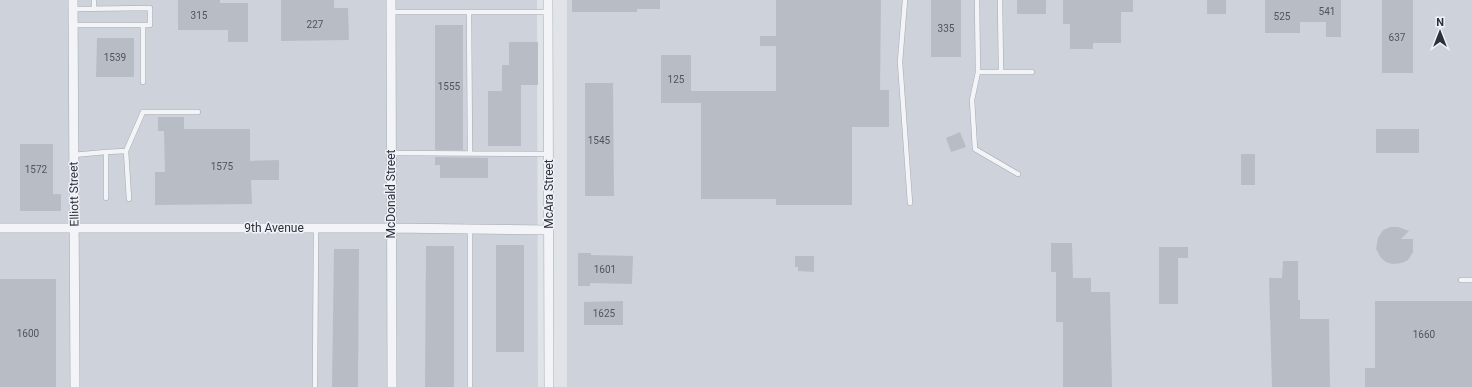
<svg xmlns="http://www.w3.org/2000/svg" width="1472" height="387" font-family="Roboto,sans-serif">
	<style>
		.built { fill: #ced2da }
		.building { fill: #b8bdc5 }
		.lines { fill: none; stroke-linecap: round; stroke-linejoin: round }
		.lane-casing { stroke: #a6aab2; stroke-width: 5.5 }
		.street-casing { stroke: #a6aab2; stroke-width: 10 }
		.lane { stroke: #f3f4f7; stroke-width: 4.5 }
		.street { stroke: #f3f4f7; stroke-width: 9 }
		.labels { text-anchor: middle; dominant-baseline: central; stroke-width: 3; stroke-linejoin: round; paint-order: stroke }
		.number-label { font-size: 10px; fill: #4e5460 }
		.street-label { font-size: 12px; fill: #2a313f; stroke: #f0f2f6 }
	</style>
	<rect width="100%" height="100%" fill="#e0e3e8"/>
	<path class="built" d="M 0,0 L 537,0 L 538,387 L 0,387 Z
		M 567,0 L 1472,0 L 1472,387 L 567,387 Z"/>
	<path class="building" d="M 178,0 L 220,0 L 220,3 L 248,3 L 248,42 L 228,42 L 228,30 L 178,30 Z
		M 281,0 L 334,0 L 334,8 L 348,8 L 349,40 L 281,41 Z
		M 572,0 L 660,0 L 660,9 L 637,9 L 637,12 L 572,12 Z
		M 776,0 L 881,0 L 880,90 L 889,90 L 889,127 L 852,127 L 852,205 L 776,205 L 776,199 L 701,199 L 701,103 L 661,103 L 661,55 L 691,55 L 691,91 L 776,91 L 776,46 L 760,46 L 760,36 L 776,36 Z
		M 931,0 L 961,0 L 961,57 L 931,57 Z
		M 1017,0 L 1046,0 L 1046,14 L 1017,14 Z
		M 1063,0 L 1133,0 L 1133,12 L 1121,12 L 1121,43 L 1093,43 L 1093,49 L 1070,49 L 1070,24 L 1063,24 Z
		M 1207,0 L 1226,0 L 1226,14 L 1207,14 Z
		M 1265,0 L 1341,0 L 1341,37 L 1326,37 L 1326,22 L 1300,22 L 1300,33 L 1265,33 Z
		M 1382,0 L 1413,0 L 1413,73 L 1382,73 Z
		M 435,25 L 463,25 L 463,150 L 435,150 Z
		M 97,38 L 134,38 L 134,77 L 96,77 Z
		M 509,42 L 538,42 L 538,85 L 521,85 L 521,146 L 488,146 L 488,91 L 502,91 L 502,65 L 509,65 Z
		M 585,83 L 613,83 L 614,196 L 585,196 Z
		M 158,117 L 184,117 L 184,129 L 250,129 L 250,161 L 279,160 L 279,180 L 251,180 L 252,204 L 155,205 L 155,172 L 165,172 L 164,131 L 158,131 Z
		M 1376,129 L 1419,129 L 1419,153 L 1376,153 Z
		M 960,132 L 966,147 L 951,152 L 946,138 Z
		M 20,144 L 53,144 L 53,194 L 61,194 L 61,211 L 20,211 Z
		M 1241,154 L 1255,154 L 1255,185 L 1241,185 Z
		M 435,157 L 488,158 L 488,178 L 440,178 L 440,165 L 435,165 Z
		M 1390,227 L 1398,227 L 1409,231 L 1401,239 L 1413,239 L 1413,252 L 1408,260 L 1402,263 L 1392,264 L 1386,262 L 1381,258 L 1376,249 L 1378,238 L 1383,230 Z
		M 1051,243 L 1072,243 L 1073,278 L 1091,278 L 1091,292 L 1110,292 L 1112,387 L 1063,387 L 1063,322 L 1056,322 L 1056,272 L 1051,272 Z
		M 496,245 L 524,245 L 524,352 L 496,352 Z
		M 426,246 L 454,246 L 454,387 L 425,387 Z
		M 1159,247 L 1188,247 L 1188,258 L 1178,258 L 1178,304 L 1159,304 Z
		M 334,249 L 359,249 L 358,387 L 332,387 Z
		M 578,253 L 591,253 L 591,255 L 633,256 L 632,284 L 590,283 L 590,286 L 578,286 Z
		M 795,256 L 814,256 L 814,272 L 798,271 L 798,267 L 795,267 Z
		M 1283,261 L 1298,261 L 1298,300 L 1300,300 L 1300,319 L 1329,319 L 1330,387 L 1272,387 L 1269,278 L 1282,278 Z
		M 0,279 L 56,279 L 56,387 L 0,387 Z
		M 623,301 L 623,325 L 584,325 L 584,302 Z
		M 1375,301 L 1472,301 L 1472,387 L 1365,387 L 1365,368 L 1375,368 Z"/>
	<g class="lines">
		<defs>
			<path id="lane" d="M 905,0 L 900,62 L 910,203
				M 977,0 L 978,72 L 1032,72
				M 1000,0 L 1001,71
				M 73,9 L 150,8 L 150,25 L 73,25
				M 94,9 L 94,0
				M 391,12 L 548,12
				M 469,12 L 470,153
				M 143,25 L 143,82
				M 978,72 L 972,100 L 975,149 L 1018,174
				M 126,151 L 143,112 L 198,112
				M 106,152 L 126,151 L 129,199
				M 391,153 L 549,154
				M 73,155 L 106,152 L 106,198
				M 470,229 L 470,387
				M 1461,280 L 1472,280
				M 315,387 L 316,228"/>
			<path id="street" d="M 73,0 L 75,387
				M 391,0 L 392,387
				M 548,0 L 549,387
				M 0,228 L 391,228 L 549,230"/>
		</defs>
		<use href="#lane" class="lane-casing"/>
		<use href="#street" class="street-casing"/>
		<use href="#lane" class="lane"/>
		<use href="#street" class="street"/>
	</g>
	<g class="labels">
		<g class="number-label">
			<text x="1327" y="11">541</text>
			<text x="199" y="15">315</text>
			<text x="1282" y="16">525</text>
			<text x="315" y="24">227</text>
			<text x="946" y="28">335</text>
			<text x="1397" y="37">637</text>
			<text x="115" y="57">1539</text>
			<text x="676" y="79">125</text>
			<text x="449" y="86">1555</text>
			<text x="599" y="140">1545</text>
			<text x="222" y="166">1575</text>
			<text x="36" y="169">1572</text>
			<text x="605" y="269">1601</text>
			<text x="604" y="313">1625</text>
			<text x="28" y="333">1600</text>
			<text x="1424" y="334">1660</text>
		</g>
		<g class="street-label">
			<text transform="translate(74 194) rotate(-91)">Elliott Street</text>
			<text transform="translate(391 194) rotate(-90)">McDonald Street</text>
			<text transform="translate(549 194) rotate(-90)">McAra Street</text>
			<text x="274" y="228">9th Avenue</text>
		</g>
	</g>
	<g transform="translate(1440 32)" stroke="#f0f2f6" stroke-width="3" paint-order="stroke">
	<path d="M0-3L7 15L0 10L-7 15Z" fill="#2a313f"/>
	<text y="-6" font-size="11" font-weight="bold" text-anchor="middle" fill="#2a313f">N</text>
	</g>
</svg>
